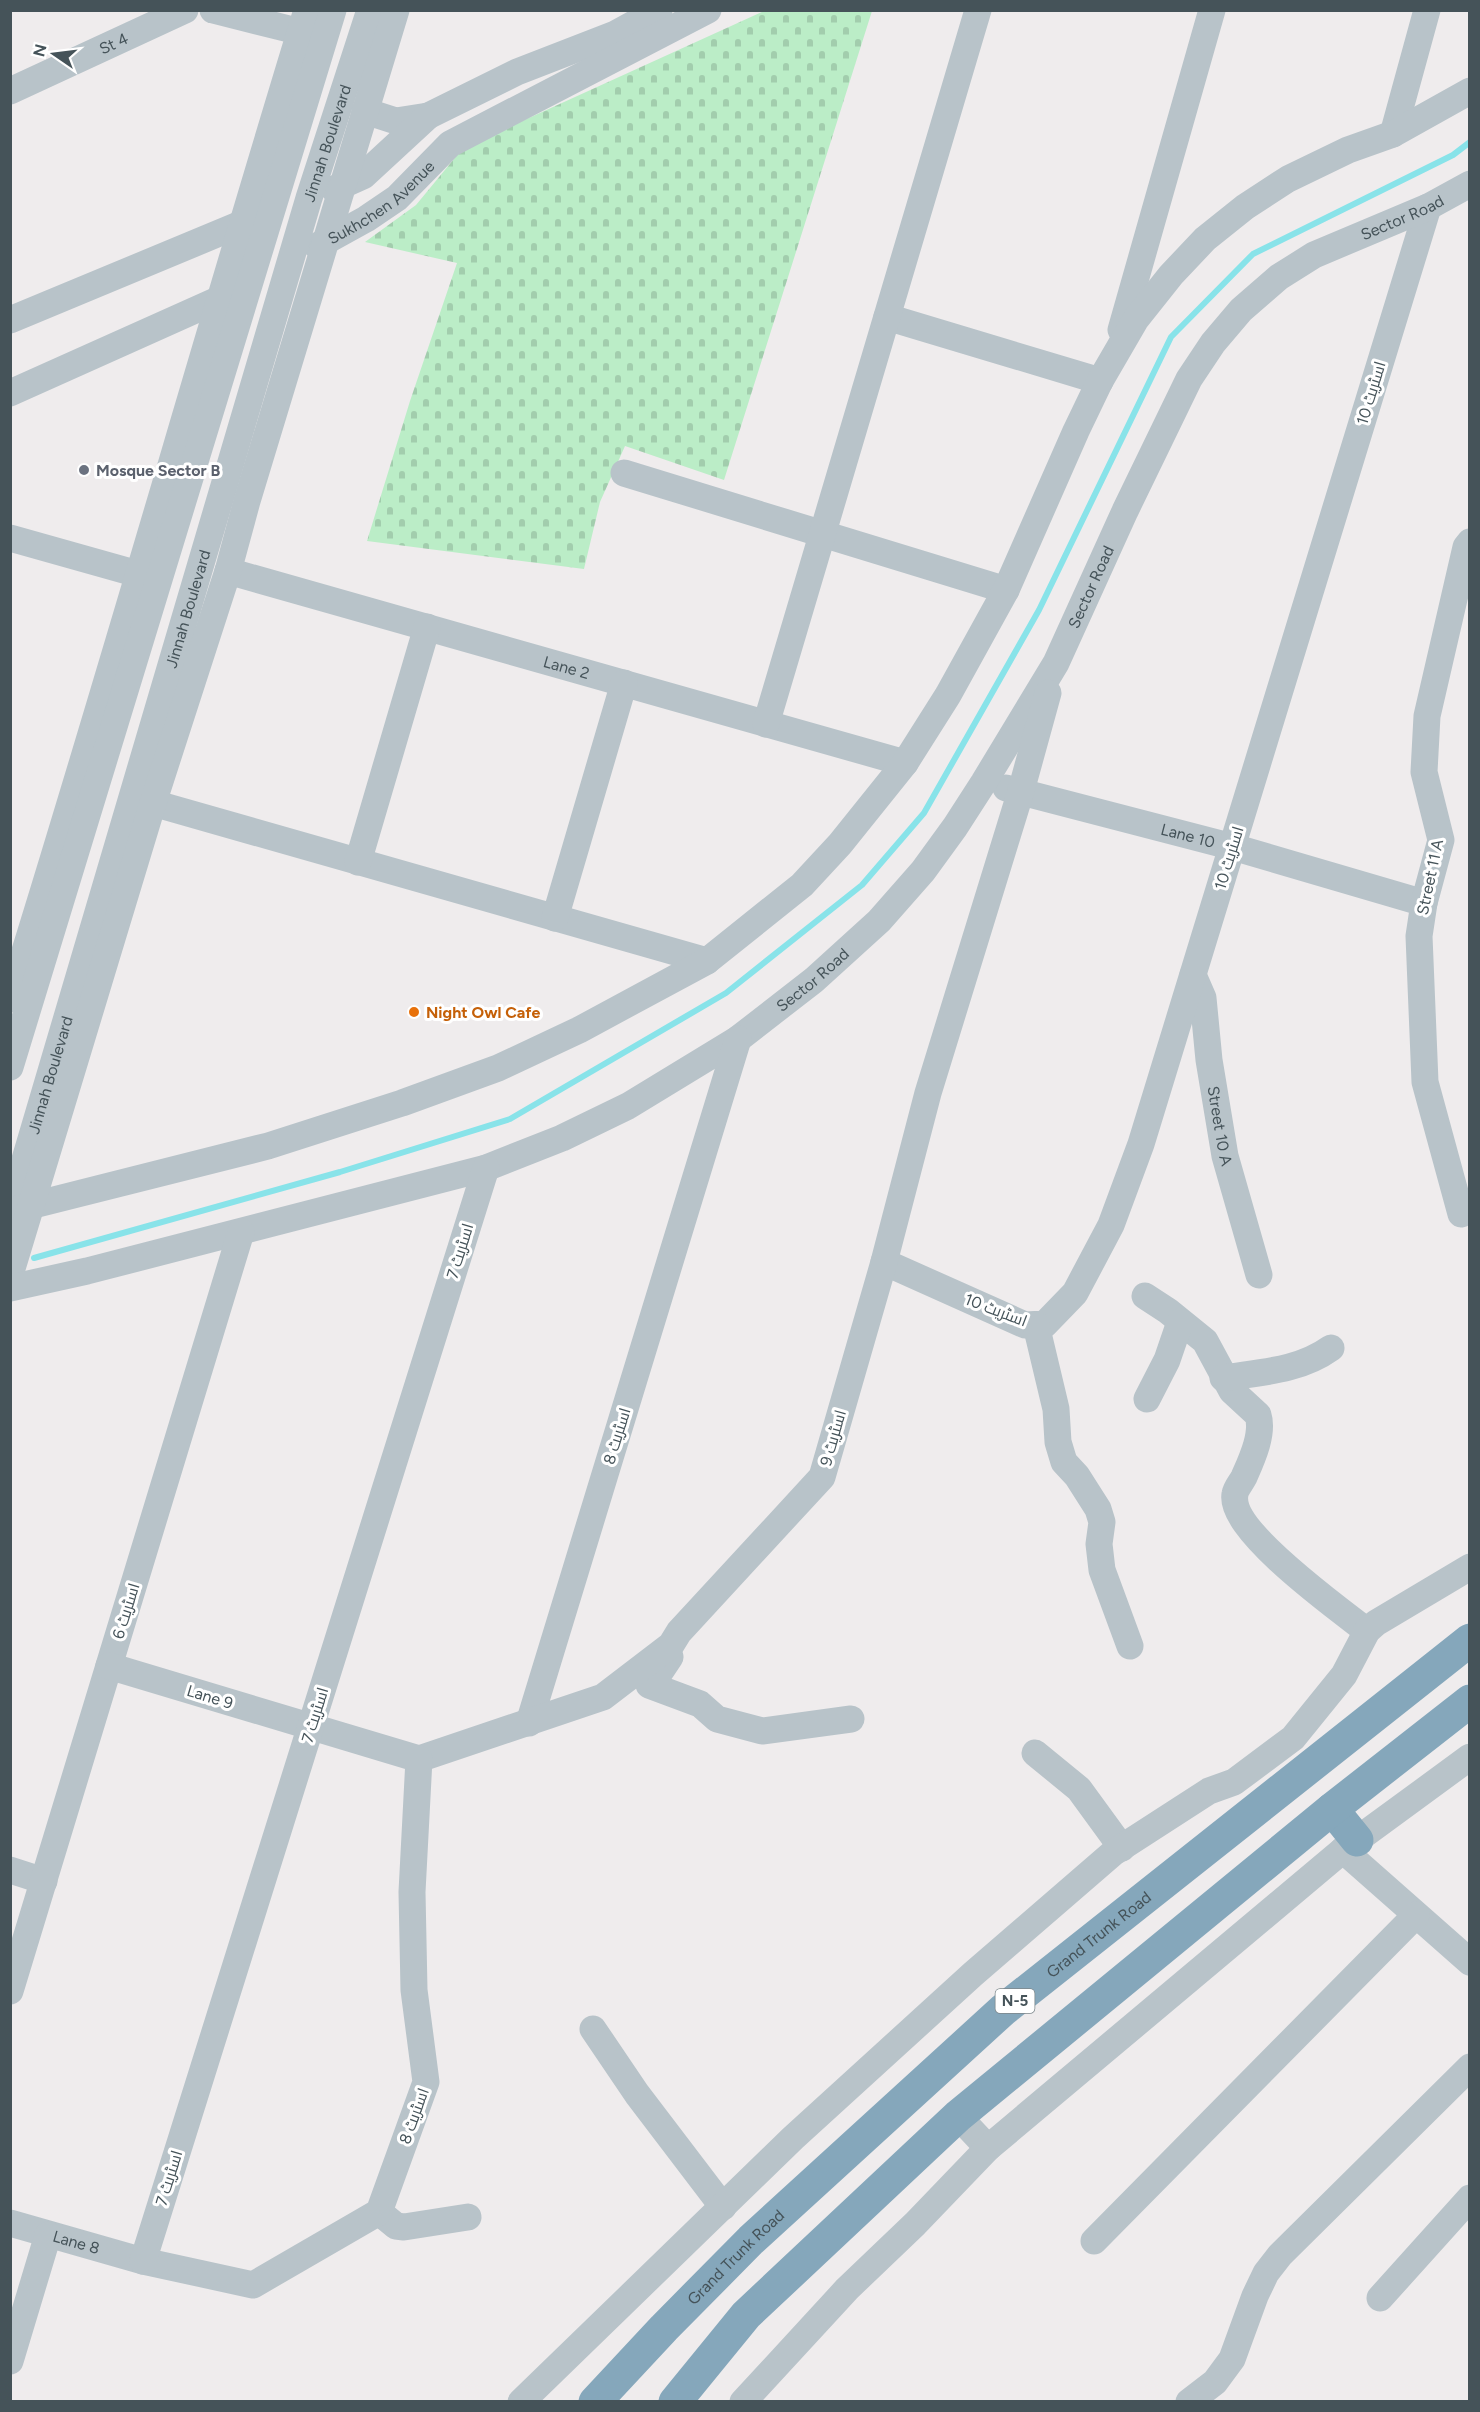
<svg xmlns="http://www.w3.org/2000/svg" width="1480" height="2412" font-family="Figtree,Cairo,sans-serif">
	<style>
		.cemetery { fill: url(#cemetery-stones) }
		.lines { fill: none; stroke-linecap: round; stroke-linejoin: round }
		.stream { stroke: #88e3e9; stroke-width: 6 }
		.minor { stroke: #b8c3c9; stroke-width: 27 }
		.highway { stroke: #85a7bb; stroke-width: 33 }
		.worship-dot { fill: #6b7280; stroke: #fff; stroke-width: 2 }
		.food-dot { fill: #e8710a; stroke: #fff; stroke-width: 2 }
		.labels { text-anchor: middle; dominant-baseline: central; stroke-width: 6; stroke-linejoin: round; paint-order: stroke }
		.shield { fill: #fff; stroke: #7d878b; stroke-width: 1.5 }
		.shield-label { font-size: 15px; font-weight: bold; fill: #455359 }
		.street-label { font-size: 16px; fill: #455359; stroke: #fff }
		.worship-label { font-size: 16px; font-weight: bold; fill: #5b616d; stroke: #fff; text-anchor: start }
		.food-label { font-size: 16px; font-weight: bold; fill: #c56008; stroke: #fff; text-anchor: start }
	</style>
	<defs>
		<pattern id="cemetery-stones" width="16" height="16" patternUnits="userSpaceOnUse" patternTransform="scale(1.5)"><rect width="16" height="16" fill="#bbedc7"/><path d="M2 7V4a2 2 0 0 1 4 0v3zM10 15v-3a2 2 0 0 1 4 0v3z" fill="#a2cdad"/></pattern>
	</defs>
	<rect width="100%" height="100%" fill="#efeced"/>
	<path class="cemetery" d="M 764,11 L 872,11 L 724,480 L 625,446 L 600,502 L 584,569 L 367,541 L 410,401 L 457,263 L 365,242 L 416,205 L 463,148 Z"/>
	<g class="lines">
		<path class="stream" d="M 34,1258 L 340,1172 L 510,1119 L 726,993 L 862,885 L 924,813 L 1039,610 L 1171,337 L 1253,254 L 1453,155 L 1470,142"/>
		<g class="minor">
			<path d="M 213,10 L 301,32"/>
			<path id="s1" d="M 10,91 L 185,10"/>
			<path d="M 365,111 L 396,121 L 428,116"/>
			<path d="M 1393,134 L 1427,10"/>
			<path d="M 334,189 L 363,176 L 428,116 L 517,72 L 615,34 L 659,10"/>
			<path id="s2" d="M 317,246 L 366,219 L 397,198 L 450,144 L 708,10"/>
			<path d="M 887,317 L 1100,381"/>
			<path d="M 10,320 L 253,219"/>
			<path d="M 1121,330 L 1212,10"/>
			<path d="M 10,393 L 231,294"/>
			<path d="M 624,473 L 1006,590"/>
			<path d="M 10,538 L 138,574"/>
			<path id="s3" d="M 228,571 L 905,763"/>
			<path d="M 766,724 L 978,10"/>
			<path id="s4" d="M 1006,788 L 1233,847 L 1424,903"/>
			<path d="M 153,803 L 707,961"/>
			<path d="M 358,862 L 427,627"/>
			<path d="M 555,918 L 624,683"/>
			<path id="s5" d="M 1193,975 L 1203,998 L 1209,1060 L 1225,1156 L 1259,1275"/>
			<path d="M 10,999 C 113,671 206,339 307,10"/>
			<path d="M 10,1067 L 333,10"/>
			<path id="s6" d="M 10,1210 L 309,198 L 370,10"/>
			<path d="M 10,1211 L 268,1146 L 402,1103 L 498,1068 L 579,1030 L 707,961 L 802,885 L 840,844 L 905,763 L 948,695 L 1006,590 L 1076,431 L 1100,381 L 1136,319 L 1171,275 L 1205,239 L 1245,207 L 1288,179 L 1348,150 L 1393,134 L 1470,91"/>
			<path d="M 1461,1214 L 1425,1082 L 1419,936 L 1424,903 L 1441,840 L 1424,772 L 1427,716 L 1466,547 L 1470,542"/>
			<path d="M 884,1262 L 1025,1325 L 1045,1324 L 1075,1293 L 1111,1225 L 1141,1144 L 1428,207"/>
			<path d="M 10,1275 L 153,803 L 228,571 L 247,501 L 396,10"/>
			<path id="s7" d="M 10,1288 L 87,1271 L 486,1168 L 562,1138 L 628,1106 L 738,1039 L 814,980 L 879,921 L 923,871 L 955,827 L 984,782 L 1056,663 L 1125,511 L 1189,379 L 1213,343 L 1241,310 L 1279,277 L 1314,255 L 1428,207 L 1470,184"/>
			<path d="M 1145,1296 L 1168,1311 L 1205,1341 L 1232,1391 L 1258,1415 C 1264,1434 1251,1461 1244,1477 C 1241,1483 1236,1488 1235,1494 C 1228,1530 1340,1610 1367,1631"/>
			<path d="M 1036,1325 L 1056,1409 L 1058,1442 L 1064,1462 L 1077,1476 L 1098,1509 L 1102,1522 L 1099,1544 L 1102,1570 L 1130,1646"/>
			<path d="M 1223,1378 C 1261,1372 1299,1371 1331,1348"/>
			<path d="M 1147,1399 L 1167,1360 L 1180,1322"/>
			<path d="M 670,1657 L 660,1672 L 651,1677 L 649,1685 L 700,1704 L 717,1719 L 762,1731 L 851,1719"/>
			<path d="M 529,1723 L 738,1039"/>
			<path d="M 1035,1753 L 1079,1789 L 1122,1848"/>
			<path d="M 419,1759 L 603,1697 L 671,1645 L 679,1632 L 822,1477 L 884,1262 L 928,1093 L 1021,791 L 1048,693"/>
			<path d="M 1343,1850 L 1470,1962"/>
			<path d="M 10,1870 L 44,1881"/>
			<path d="M 10,1991 L 241,1232"/>
			<path d="M 593,2029 L 637,2094 L 723,2207"/>
			<path d="M 958,2116 L 988,2148"/>
			<path d="M 379,2212 L 396,2226 L 404,2227 L 468,2217"/>
			<path id="s8" d="M 10,2223 L 143,2261 L 253,2285 L 379,2212 L 426,2082 L 414,1990 L 412,1892 L 419,1759 L 109,1666"/>
			<path d="M 1094,2241 L 1416,1915"/>
			<path d="M 143,2261 L 486,1168"/>
			<path d="M 1380,2298 L 1470,2198"/>
			<path d="M 10,2361 L 48,2235"/>
			<path d="M 521,2402 L 793,2138 L 973,1974 L 1113,1853 L 1209,1791 L 1234,1782 L 1293,1738 L 1344,1675 L 1367,1631 L 1376,1623 L 1470,1567"/>
			<path d="M 743,2402 L 847,2289 L 915,2224 L 988,2148 L 1343,1850 L 1470,1757"/>
			<path d="M 1189,2402 L 1215,2382 L 1232,2359 L 1255,2296 L 1266,2273 L 1280,2255 L 1470,2067"/>
		</g>
		<g class="highway">
			<path d="M 1332,1809 L 1357,1840"/>
			<path id="s9" d="M 595,2402 L 664,2328 L 751,2240 L 1003,2010 L 1470,1640"/>
			<path d="M 675,2402 L 746,2315 L 958,2116 L 1332,1809 L 1470,1701"/>
		</g>
	</g>
	<circle class="worship-dot" cx="84" cy="470" r="6"/>
	<circle class="food-dot" cx="414" cy="1012" r="6"/>
	<g class="labels">
		<rect class="shield" x="995.5" y="1989" width="39" height="24" rx="4.5"/>
		<g class="shield-label">
			<text x="1015" y="2001">N-5</text>
		</g>
		<g class="street-label">
			<text stroke="none"><textPath href="#s1" startOffset="114">St 4</textPath></text>
			<text stroke="none"><textPath href="#s6" startOffset="1113">Jinnah Boulevard</textPath></text>
			<text stroke="none"><textPath href="#s2" startOffset="78">Sukhchen Avenue</textPath></text>
			<text stroke="none"><textPath href="#s7" startOffset="1860">Sector Road</textPath></text>
			<text transform="translate(1371 393) rotate(-73)">اسٹریٹ 10</text>
			<text stroke="none"><textPath href="#s7" startOffset="1356">Sector Road</textPath></text>
			<text stroke="none"><textPath href="#s6" startOffset="627">Jinnah Boulevard</textPath></text>
			<text stroke="none"><textPath href="#s3" startOffset="352">Lane 2</textPath></text>
			<text stroke="none"><textPath href="#s4" startOffset="188">Lane 10</textPath></text>
			<text transform="translate(1229 858) rotate(-73)">اسٹریٹ 10</text>
			<text transform="translate(1430 877) rotate(-78)">Street 11 A</text>
			<text stroke="none"><textPath href="#s7" startOffset="870">Sector Road</textPath></text>
			<text stroke="none"><textPath href="#s6" startOffset="141">Jinnah Boulevard</textPath></text>
			<text stroke="none"><textPath href="#s5" startOffset="154">Street 10 A</textPath></text>
			<text transform="translate(460 1251) rotate(-73)">اسٹریٹ 7</text>
			<text transform="translate(996 1310) rotate(21)">اسٹریٹ 10</text>
			<text transform="translate(617 1436) rotate(-73)">اسٹریٹ 8</text>
			<text transform="translate(833 1438) rotate(-74)">اسٹریٹ 9</text>
			<text transform="translate(126 1611) rotate(-73)">اسٹریٹ 6</text>
			<text transform="translate(210 1697) rotate(17)">Lane 9</text>
			<text transform="translate(315 1715) rotate(-73)">اسٹریٹ 7</text>
			<text stroke="none"><textPath href="#s9" startOffset="688">Grand Trunk Road</textPath></text>
			<text transform="translate(414 2116) rotate(-70)">اسٹریٹ 8</text>
			<text transform="translate(169 2178) rotate(-73)">اسٹریٹ 7</text>
			<text stroke="none"><textPath href="#s8" startOffset="69">Lane 8</textPath></text>
			<text stroke="none"><textPath href="#s9" startOffset="202">Grand Trunk Road</textPath></text>
		</g>
		<g class="worship-label">
			<text x="96" y="470">Mosque Sector B</text>
		</g>
		<g class="food-label">
			<text x="426" y="1012">Night Owl Cafe</text>
		</g>
	</g>
	<rect width="1480" height="2412" fill="none" stroke="#455359" stroke-width="24"/>
	<g transform="translate(54 54) rotate(284)" stroke="#ffffff" stroke-width="4.5" paint-order="stroke">
	<path d="M0-4.5L10 22L0 15L-10 22Z" fill="#455359"/>
	<text y="-9" font-size="16" font-weight="bold" text-anchor="middle" fill="#455359">N</text>
	</g>
</svg>
